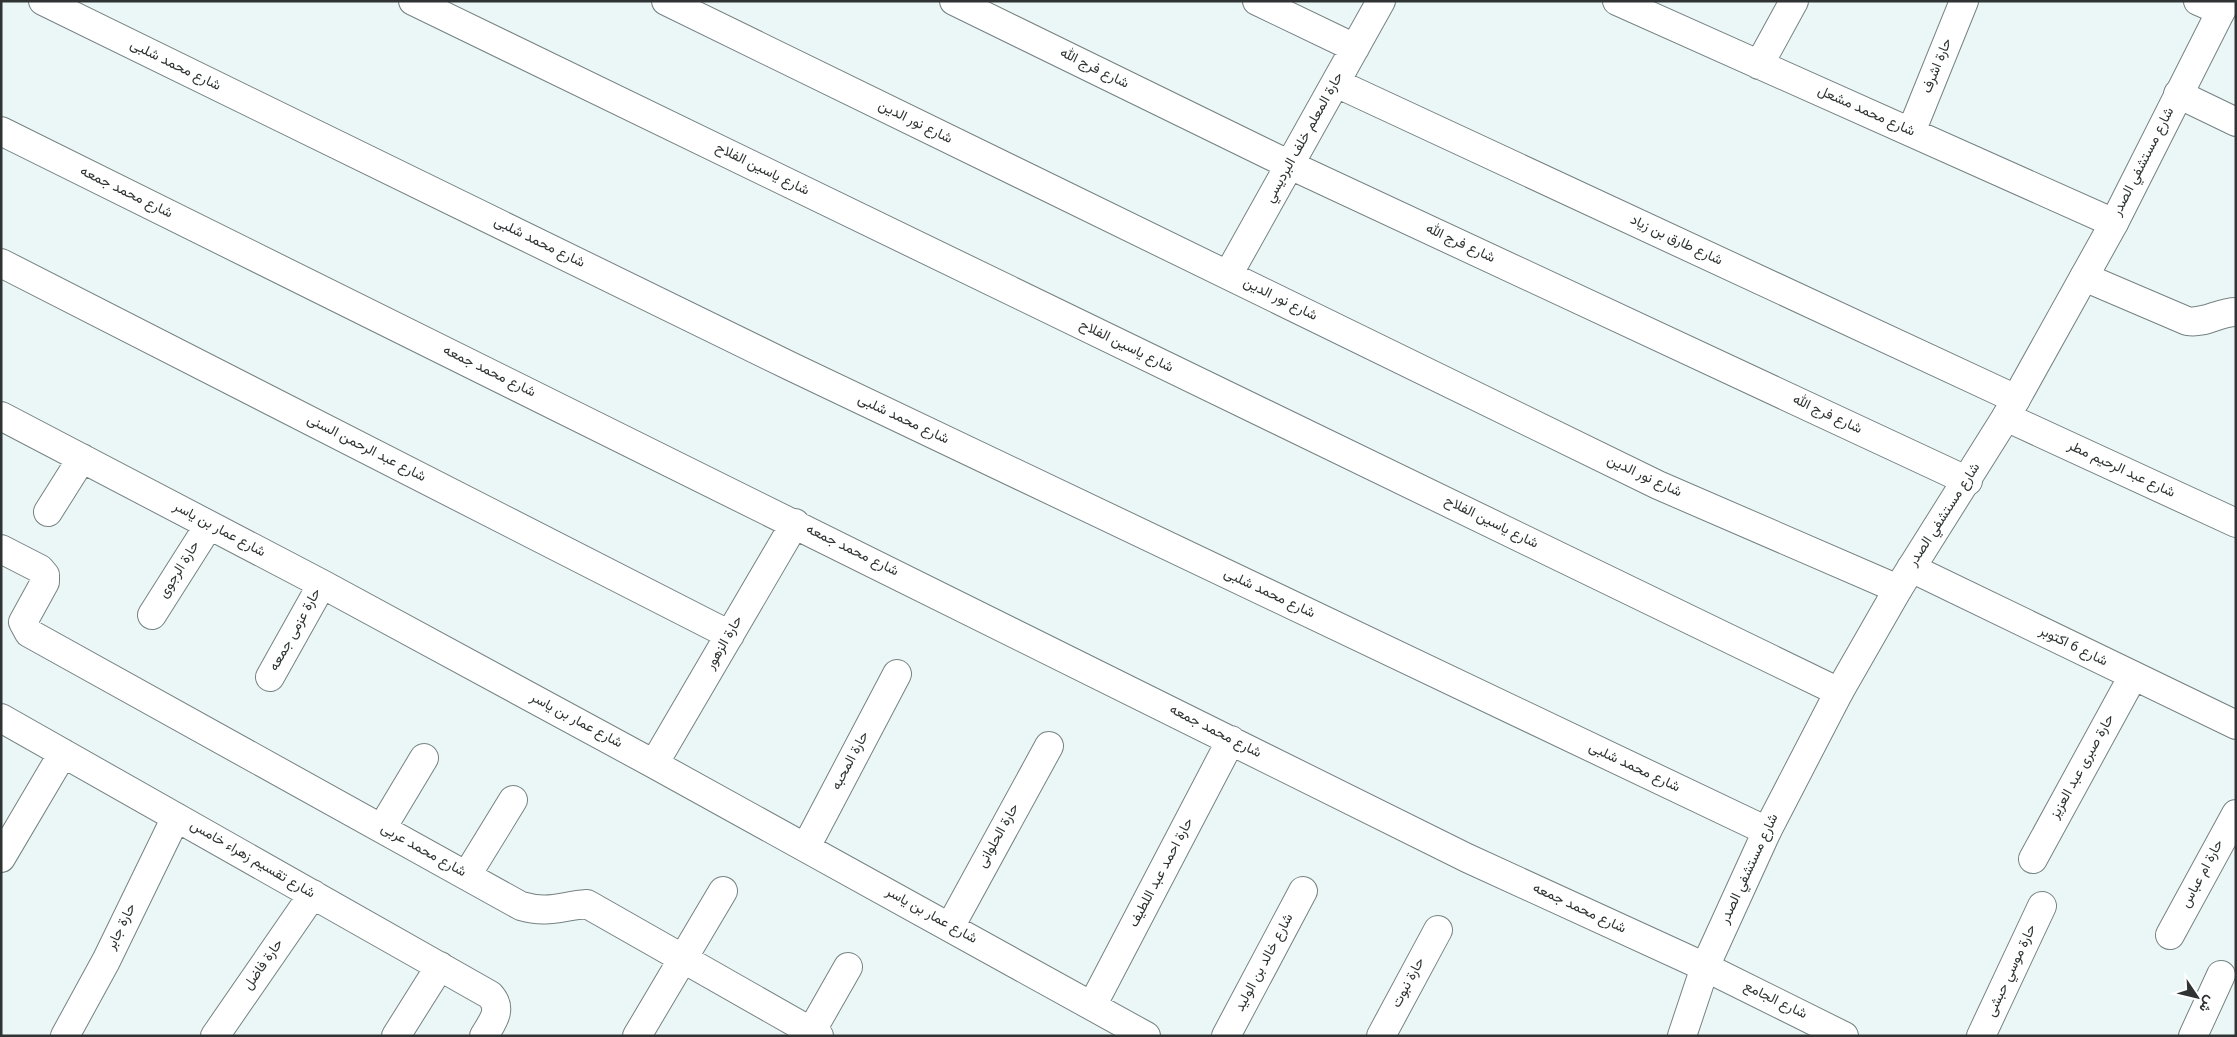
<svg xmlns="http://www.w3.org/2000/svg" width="2237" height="1037" font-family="Georgia,Vazirmatn,serif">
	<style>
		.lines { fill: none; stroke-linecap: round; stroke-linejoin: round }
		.minor-casing { stroke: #768282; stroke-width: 30 }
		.tertiary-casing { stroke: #768282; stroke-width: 30 }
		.minor { stroke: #fff; stroke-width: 28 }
		.tertiary { stroke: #fff; stroke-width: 28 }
		.labels { text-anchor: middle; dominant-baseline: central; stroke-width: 5; stroke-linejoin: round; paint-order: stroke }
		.street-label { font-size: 14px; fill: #2f3333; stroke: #fff }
	</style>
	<rect width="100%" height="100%" fill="#ebf7f7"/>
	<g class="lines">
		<defs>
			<path id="minor" d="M 43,1 L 790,366 L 1767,831
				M 413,1 L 1839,692
				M 666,1 L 1658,485 L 1898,589
				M 954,1 L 1290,165 L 1968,481
				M 1257,1 L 1355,48
				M 1617,1 L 2114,223
				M 2198,1 L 2221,11
				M 1759,65 L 1794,1
				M 1336,83 L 2016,399
				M 2178,94 L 2236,122
				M 1,131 L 1467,858 L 1705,967 L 1844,1036
				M 1911,132 L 1964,1
				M 1,263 L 730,635
				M 1228,275 L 1381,1
				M 2084,277 L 2187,321 C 2206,324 2218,312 2236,312
				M 1,416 L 322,584 L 654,764 L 1146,1036
				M 2006,417 L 2236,523
				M 48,512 L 82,458
				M 1,549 L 40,569 L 45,575 L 45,582 L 23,622 L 29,633 L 521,906 C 548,914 561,906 587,904 L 819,1036
				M 1911,568 L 2236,725
				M 152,615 L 209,525
				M 270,677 L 322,584
				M 1,718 L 490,995 C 503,1009 493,1021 484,1036
				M 654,764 L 795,523
				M 382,828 L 424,758
				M 806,847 L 897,674
				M 1,858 L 63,753
				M 2033,859 L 2133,676
				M 467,875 L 513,800
				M 950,927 L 1049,746
				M 2170,935 L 2236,814
				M 1092,1006 L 1231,740
				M 811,1032 L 848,967
				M 65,1036 L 106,961 L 176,817
				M 215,1036 L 313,894
				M 396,1036 L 440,966
				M 637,1036 L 723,891
				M 1226,1036 L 1303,891
				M 1381,1036 L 1438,930
				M 1981,1036 L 2042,906
				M 2193,1036 L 2221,975"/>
			<path id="tertiary" d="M 1682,1036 L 1705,967 L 1767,831 L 1839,692 L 1898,589 L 2006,417 L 2114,223 L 2226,1"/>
		</defs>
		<use href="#minor" class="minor-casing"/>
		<use href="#tertiary" class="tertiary-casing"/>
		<use href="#minor" class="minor"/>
		<use href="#tertiary" class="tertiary"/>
	</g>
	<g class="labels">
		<g class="street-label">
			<text transform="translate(175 66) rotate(26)">شارع محمد شلبى</text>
			<text transform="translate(1938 66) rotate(-68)">حارة اشرف</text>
			<text transform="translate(1094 69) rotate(26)">شارع فرج الله</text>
			<text transform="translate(1866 112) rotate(24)">شارع محمد مشعل</text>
			<text transform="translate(915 123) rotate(26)">شارع نور الدين</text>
			<text transform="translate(1305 138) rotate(-61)">حارة المعلم خلف البرديسي</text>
			<text transform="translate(2144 162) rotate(-63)">شارع مستشفي الصدر</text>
			<text transform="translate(762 170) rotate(26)">شارع ياسين الفلاح</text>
			<text transform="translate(126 193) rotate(26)">شارع محمد جمعه</text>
			<text transform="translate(1676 241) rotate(25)">شارع طارق بن زياد</text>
			<text transform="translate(539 243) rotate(26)">شارع محمد شلبى</text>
			<text transform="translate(1460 244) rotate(25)">شارع فرج الله</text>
			<text transform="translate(1280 300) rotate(26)">شارع نور الدين</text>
			<text transform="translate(1126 347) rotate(26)">شارع ياسين الفلاح</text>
			<text transform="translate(489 372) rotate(26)">شارع محمد جمعه</text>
			<text transform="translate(1827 415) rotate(25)">شارع فرج الله</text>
			<text transform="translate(903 420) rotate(25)">شارع محمد شلبى</text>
			<text transform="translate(366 449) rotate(27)">شارع عبد الرحمن السنى</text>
			<text transform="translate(2121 470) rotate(25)">شارع عبد الرحيم مطر</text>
			<text transform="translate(1644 477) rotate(25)">شارع نور الدين</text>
			<text transform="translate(1945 515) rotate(-57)">شارع مستشفي الصدر</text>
			<text transform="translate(1491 523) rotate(26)">شارع ياسين الفلاح</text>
			<text transform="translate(219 530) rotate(28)">شارع عمار بن ياسر</text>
			<text transform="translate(852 551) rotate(26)">شارع محمد جمعه</text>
			<text transform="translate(180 570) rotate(-58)">حارة الرجوى</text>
			<text transform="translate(1269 594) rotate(25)">شارع محمد شلبى</text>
			<text transform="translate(296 630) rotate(-61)">حارة عزمى جمعه</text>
			<text transform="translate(725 643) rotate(-60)">حارة الزهور</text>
			<text transform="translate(2073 647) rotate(26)">شارع 6 اكتوبر</text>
			<text transform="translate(576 721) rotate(28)">شارع عمار بن ياسر</text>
			<text transform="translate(1215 732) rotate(27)">شارع محمد جمعه</text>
			<text transform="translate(851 761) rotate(-62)">حارة المحبه</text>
			<text transform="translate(2083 767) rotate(-61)">حارة صبرى عبد العزيز</text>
			<text transform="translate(1634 768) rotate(25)">شارع محمد شلبى</text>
			<text transform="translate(999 836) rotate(-61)">حارة الحلوانى</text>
			<text transform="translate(423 851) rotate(29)">شارع محمد عربى</text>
			<text transform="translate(252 860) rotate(30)">شارع تقسيم زهراء خامس</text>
			<text transform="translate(1750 869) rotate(-65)">شارع مستشفي الصدر</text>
			<text transform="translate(1162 873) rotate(-62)">حارة احمد عبد اللطيف</text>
			<text transform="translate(2203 874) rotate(-62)">حارة ام عباس</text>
			<text transform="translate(1579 909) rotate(25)">شارع محمد جمعه</text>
			<text transform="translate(931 916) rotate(29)">شارع عمار بن ياسر</text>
			<text transform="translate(122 927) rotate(-64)">حارة جابر</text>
			<text transform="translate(1265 963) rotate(-62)">شارع خالد بن الوليد</text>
			<text transform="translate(264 965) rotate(-55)">حارة فاضل</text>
			<text transform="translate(2012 971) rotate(-65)">حارة موسي حبشى</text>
			<text transform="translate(1409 983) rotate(-62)">حارة نبوت</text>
			<text transform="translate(1775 1001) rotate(26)">شارع الجامع</text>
		</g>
	</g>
	<rect width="2237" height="1037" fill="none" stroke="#2f3333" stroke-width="5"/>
	<g transform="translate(2197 997) rotate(125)" stroke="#ffffff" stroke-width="4" paint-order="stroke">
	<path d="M0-4L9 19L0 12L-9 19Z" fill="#2f3333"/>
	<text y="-8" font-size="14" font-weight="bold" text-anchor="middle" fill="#2f3333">ش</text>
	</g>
</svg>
